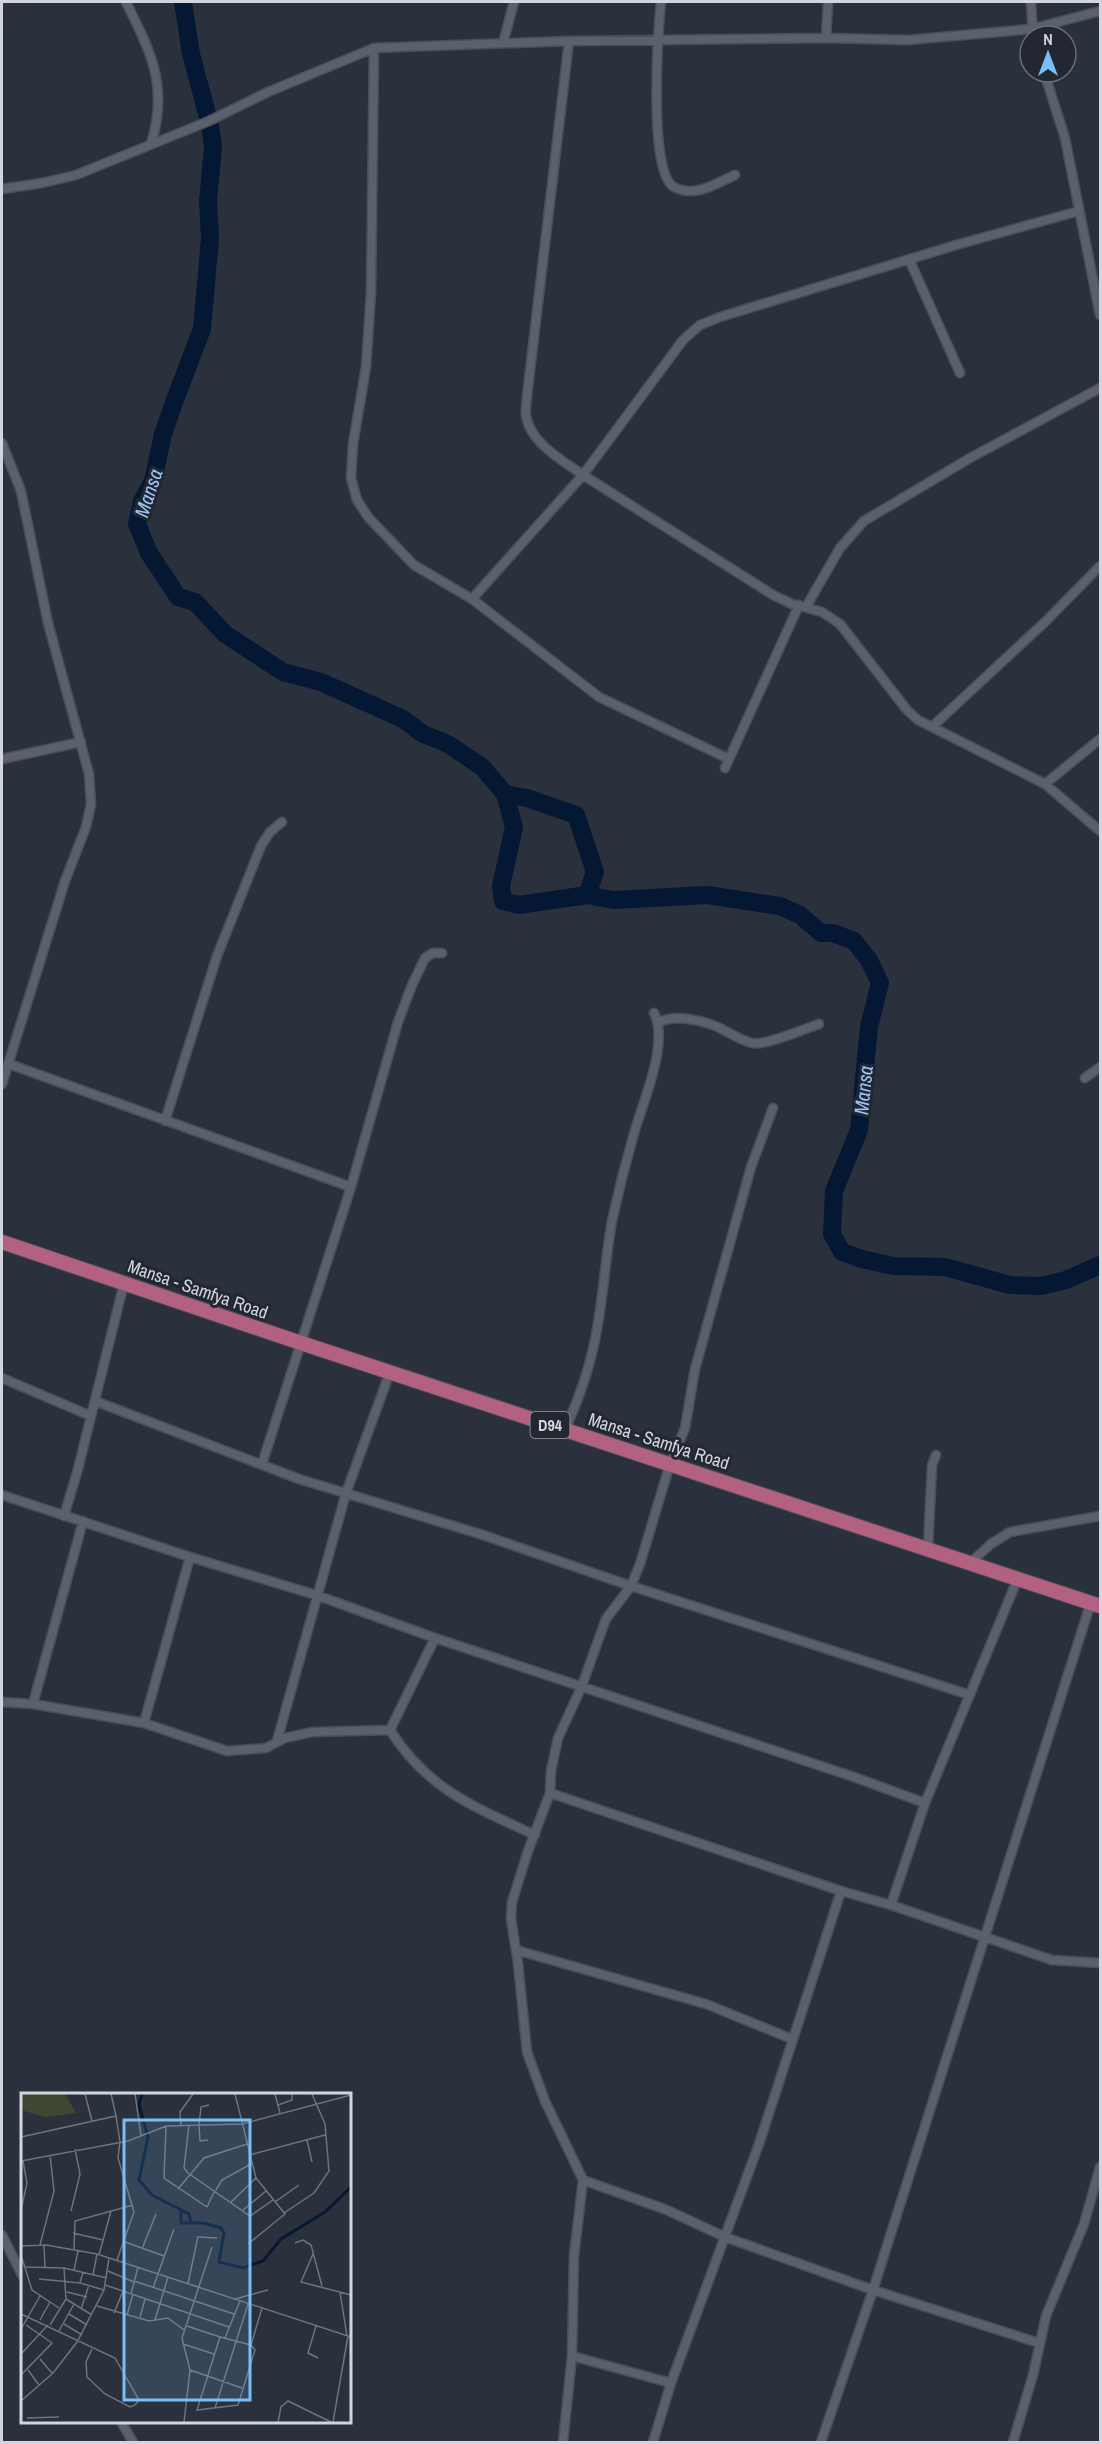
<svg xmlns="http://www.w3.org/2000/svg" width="1102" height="2444" font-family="'Archivo Narrow',sans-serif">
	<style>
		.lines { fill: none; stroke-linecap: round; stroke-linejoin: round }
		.river { stroke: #041834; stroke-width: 18 }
		.street-casing { stroke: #494e57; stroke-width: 11 }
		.primary-casing { stroke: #494e57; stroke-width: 16 }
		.street { stroke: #5a606c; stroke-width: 8 }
		.primary { stroke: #b26181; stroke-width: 14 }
		.labels { text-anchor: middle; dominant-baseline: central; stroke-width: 6; stroke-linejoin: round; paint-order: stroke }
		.shield { fill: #222731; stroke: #9da1a9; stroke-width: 1.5 }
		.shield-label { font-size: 16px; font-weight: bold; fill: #d2d5dd }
		.street-label { font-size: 18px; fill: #d2d5dd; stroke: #222731 }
		.water-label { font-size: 20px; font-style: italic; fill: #9cc5fc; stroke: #222731 }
		.inset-river { fill: none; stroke: #041834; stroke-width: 3 }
		.inset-road { fill: none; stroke: #6e737c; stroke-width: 1.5 }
		.view { fill: #78bff7; fill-opacity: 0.15; stroke: #78bff7; stroke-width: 3 }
		.inset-edge { fill: none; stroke: #d2d5dd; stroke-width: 3 }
	</style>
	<rect width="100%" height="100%" fill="#2b313c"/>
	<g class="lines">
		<path class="river" d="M 183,2 L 191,54 L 210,125 L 213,147 L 208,201 L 210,238 L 202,329 L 176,397 L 163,434 L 153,481 L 142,501 L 137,524 L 149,553 L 178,597 L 195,602 L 225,634 L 283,672 L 321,682 L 403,719 L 423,734 L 448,744 L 482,767 L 505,794 L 514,827 L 501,886 L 503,901 L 519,905 L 587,895 L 613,900 L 707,895 L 780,906 L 800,915 L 821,933 L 833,933 L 854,941 L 869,960 L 880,983 L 869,1027 L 859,1130 L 834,1191 L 832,1234 L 842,1252 L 862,1259 L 893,1266 L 945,1267 L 1010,1285 L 1041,1286 L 1066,1280 L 1100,1265
			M 505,794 L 527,798 L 576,815 L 595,872 L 587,895"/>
		<defs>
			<path id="street" d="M 126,2 C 151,53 169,86 151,144
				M 661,2 C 658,32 648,173 674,187 C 695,198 715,184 735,175
				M 1031,2 L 1033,36
				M 826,38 L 828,2
				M 569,41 L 527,396 C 527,402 525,409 526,415 C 529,442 563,461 583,475 L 773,595 L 792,604 L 822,612 L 840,624 L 907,710 L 918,720 L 1045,784 L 1100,831
				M 503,43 L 514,2
				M 374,48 L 371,292 L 366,367 L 353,444 L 351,478 L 357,500 L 368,517 L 414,565 L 472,599 L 599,697 L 729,759
				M 1044,72 L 1065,138 L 1100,315
				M 2,189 L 42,183 L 76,175 L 209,121 L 268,92 L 374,48 L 569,41 L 826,38 L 908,40 L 1031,29 L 1100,11
				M 909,259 L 960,373
				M 2,443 L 21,491 L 48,623 L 89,774 L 91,804 L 86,827 L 65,881 L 2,1084
				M 472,599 L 583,475 L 683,340 L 700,325 L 720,317 L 956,245 L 1079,211
				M 806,607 L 840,548 L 864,521 L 970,458 L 1100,388
				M 933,726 L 1046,621 L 1100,566
				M 2,759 L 81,742
				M 725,768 L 799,605
				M 1045,784 L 1100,739
				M 658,1023 C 674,1013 706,1021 722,1029 C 731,1034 741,1040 752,1043 C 765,1046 804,1029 819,1024
				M 9,1064 L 351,1187
				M 1085,1078 L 1100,1067
				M 165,1121 L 217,956 L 261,846 L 270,832 L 282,822
				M 2,1378 L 91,1416
				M 95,1401 L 299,1479 L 480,1534 L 631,1586 L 970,1695
				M 565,1430 C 576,1405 586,1379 592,1353 C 603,1310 604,1265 612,1221 C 618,1193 625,1165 633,1137 C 641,1106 670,1044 654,1013
				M 262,1464 L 351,1187 L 398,1022 L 412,985 L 425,958 L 433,953 L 442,953
				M 2,1495 L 190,1557 L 316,1595 L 435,1638 L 854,1777 L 925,1803
				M 64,1516 L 78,1469 L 124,1283
				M 928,1548 L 932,1465 L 936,1455
				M 971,1562 L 991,1544 L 1010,1532 L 1100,1516
				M 2,1702 L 33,1704 L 144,1723 L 227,1751 L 266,1748 L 285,1738 L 312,1732 L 390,1730
				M 33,1704 L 83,1521
				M 144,1723 L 190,1557
				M 390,1730 C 427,1789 474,1807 535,1835
				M 390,1730 L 435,1638
				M 277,1741 L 346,1493 L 390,1372
				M 550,1793 L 841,1891
				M 891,1905 L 925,1803 L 1018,1578
				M 516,1950 L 706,2004 L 792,2039
				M 583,2180 L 667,2210 L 725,2237 L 873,2290 L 1039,2343
				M 2,2235 L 22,2275
				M 572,2356 L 671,2383
				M 121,2422 L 133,2442
				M 563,2442 L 572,2356 L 574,2256 L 583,2180 L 545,2101 L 527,2052 L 518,1963 L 511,1919 L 512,1902 L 528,1851 L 550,1793 L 551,1771 L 558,1738 L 581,1688 L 606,1619 L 631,1586 L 640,1564 L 670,1464 L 685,1428 L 695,1369 L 751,1167 L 773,1108
				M 653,2442 L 671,2383 L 759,2144 L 841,1891 L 891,1905 L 1052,1960 L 1100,1963
				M 821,2442 L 873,2290 L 1091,1602
				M 1013,2442 L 1033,2375 L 1046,2316 L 1084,2224 L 1100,2167"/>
			<path id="primary" d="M 2,1242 L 301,1343 L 1100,1606"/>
		</defs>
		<use href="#street" class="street-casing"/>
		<use href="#primary" class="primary-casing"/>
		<use href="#street" class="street"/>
		<use href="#primary" class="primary"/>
	</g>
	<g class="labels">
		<rect class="shield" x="530.5" y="1412" width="39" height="26" rx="4.5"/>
		<g class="shield-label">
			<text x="550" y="1425">D94</text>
		</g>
		<g class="street-label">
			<text transform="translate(198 1289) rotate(19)">Mansa - Samfya Road</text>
			<text transform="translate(659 1441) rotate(18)">Mansa - Samfya Road</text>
		</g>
		<g class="water-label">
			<text transform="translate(148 493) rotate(-72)">Mansa</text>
			<text transform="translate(863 1090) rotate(-84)">Mansa</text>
		</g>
	</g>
	<g transform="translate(21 2093)">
		<rect width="330" height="330" fill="#2b313c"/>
		<path d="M 0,1 L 44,1 L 55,20 L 24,24 L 0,17 Z" fill="#404730"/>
		<path class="inset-river" d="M 121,1 L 118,12 L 127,44 L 118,87 L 131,102 L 168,121 L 170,130M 160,118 L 160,130 L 183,130 L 200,135 L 203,140 L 198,169 L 222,175 L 242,168 L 260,146 L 304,119 L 330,94"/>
		<path class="inset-road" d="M 64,1 L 71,28M 90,1 L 95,23M 114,1 L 120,43M 214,1 L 235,85 L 264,121 L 227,151M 254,1 L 259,20M 257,12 L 271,7 L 271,1M 160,32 L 159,19 L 172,1M 168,32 L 163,75 L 167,80 L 229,123 L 252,107M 145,33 L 143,85 L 186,114M 0,44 L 95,23 L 99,49 L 97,65 L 113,119 L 96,167M 187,47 L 179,48 L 178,32 L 180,14 L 188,12M 286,47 L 291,69M 228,62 L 304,42M 0,68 L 107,48 L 145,33 L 221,31 L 330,2M 157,96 L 183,65 L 226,51M 195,97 L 201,87 L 230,71M 254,109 L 278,92M 209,110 L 235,85M 186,114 L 194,97M 0,117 L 6,90 L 2,68M 222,117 L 245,98M 50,118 L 59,81 L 54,56M 263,120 L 293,100 L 308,78 L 304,31 L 291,1M 52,140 L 82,147M 178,144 L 196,145M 104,149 L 143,163M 274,150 L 282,147 L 290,152 L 301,193M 19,152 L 33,98 L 29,62M 23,152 L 24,174M 0,153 L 25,152 L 76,161 L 330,244M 53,156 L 54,128 L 112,112M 121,156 L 135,121M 292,161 L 280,189 L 330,202M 0,162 L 11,197 L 38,215M 78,162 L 90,118M 3,174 L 43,175 L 86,185M 53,177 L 57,158M 87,178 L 113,189M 72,182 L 76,161M 18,186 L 59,190 L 62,179M 113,188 L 213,221M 59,190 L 83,197M 167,191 L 177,143M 84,192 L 208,234M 132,195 L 153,136M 46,199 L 66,204M 319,199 L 326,243M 110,201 L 117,174M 45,206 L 71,222M 214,206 L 247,197M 76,213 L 128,228 L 147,225 L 163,237M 60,216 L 68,192M 93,220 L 102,198M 0,221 L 94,265 L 118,307 L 114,312 L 109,314 L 84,301 L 66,284 L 65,269 L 71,256M 48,221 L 66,232M 106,222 L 112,201M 119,224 L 124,206M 19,227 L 29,209M 134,227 L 147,184M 43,231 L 61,242M 29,232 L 45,206 L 43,175M 166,233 L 199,244M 295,233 L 287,260 L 297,265M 0,236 L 19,203M 38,238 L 53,211M 204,245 L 219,208M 162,251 L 193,261M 230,252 L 234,257 L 217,312 L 176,317 L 199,244 L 230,252 L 241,215M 0,261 L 27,232M 19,266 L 31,280M 7,277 L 18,292M 169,277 L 221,295M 0,282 L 31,250 L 5,232M 0,308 L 32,280 L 56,249 L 83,197 L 88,165M 194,315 L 227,211M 6,325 L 38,324M 163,329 L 169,277 L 161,245 L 191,154M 257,329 L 260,314 L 267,308 L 310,329M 312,329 L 327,243"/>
		<path class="view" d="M 103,27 L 229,27 L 229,307 L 103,307 Z"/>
		<rect width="330" height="330" class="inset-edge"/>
	</g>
	<rect width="1102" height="2444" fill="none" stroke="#d2d5dd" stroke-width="6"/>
	<g transform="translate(1048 54)"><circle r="28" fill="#222731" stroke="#686d76" stroke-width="1.5"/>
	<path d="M0-4.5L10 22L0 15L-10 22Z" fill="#78bff7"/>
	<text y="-9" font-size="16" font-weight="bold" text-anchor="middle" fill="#d2d5dd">N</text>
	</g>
</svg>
